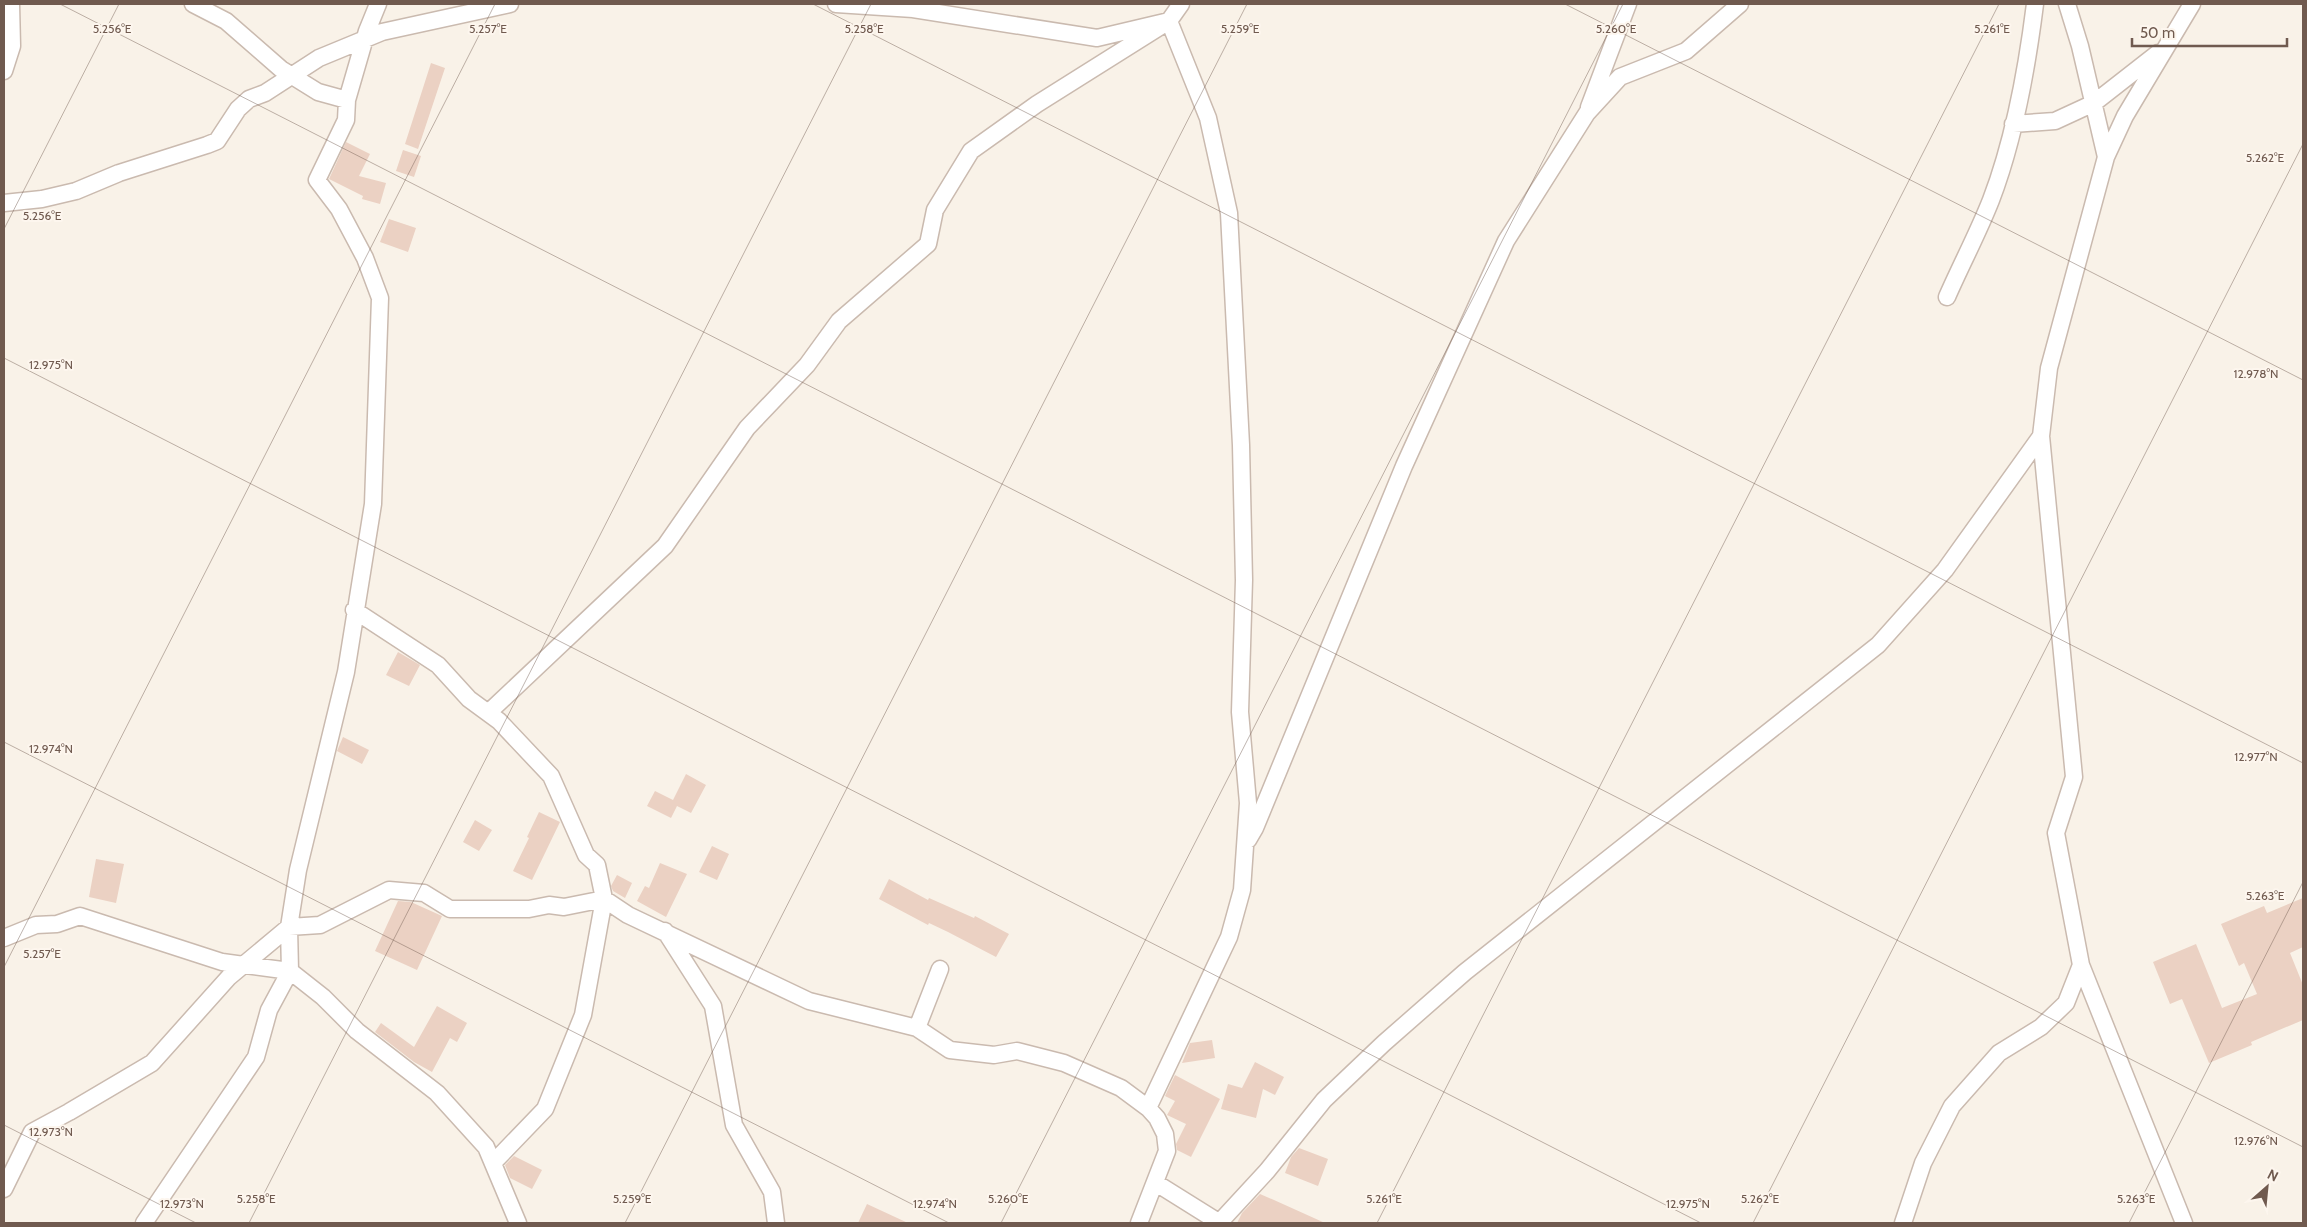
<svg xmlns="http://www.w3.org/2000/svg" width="2307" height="1227" font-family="Cabin,sans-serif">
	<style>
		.building { fill: #ebd1c3 }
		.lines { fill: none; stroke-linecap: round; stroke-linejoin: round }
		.street-casing { stroke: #cabaaf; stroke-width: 19 }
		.street { stroke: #fff; stroke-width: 16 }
		.ticks { fill: none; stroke: #705a4f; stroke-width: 1; stroke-opacity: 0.45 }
		.ticks-label { font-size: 12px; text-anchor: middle; fill: #705a4f; stroke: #fdf6ee; stroke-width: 4; stroke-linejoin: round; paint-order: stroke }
	</style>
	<rect width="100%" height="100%" fill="#f9f2e8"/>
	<path class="building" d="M 431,63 L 445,68 L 418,149 L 405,144 Z
		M 346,142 L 370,154 L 359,176 L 386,183 L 380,204 L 362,199 L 363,196 L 329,179 Z
		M 403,150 L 421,156 L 414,177 L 396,171 Z
		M 389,219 L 416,228 L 408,252 L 380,242 Z
		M 398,652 L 420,665 L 409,686 L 386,675 Z
		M 343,737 L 369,750 L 362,764 L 337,751 Z
		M 686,774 L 706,785 L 691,813 L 677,806 L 671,818 L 647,806 L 655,791 L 673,800 Z
		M 539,812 L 560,822 L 532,880 L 513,871 L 529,838 L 527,837 Z
		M 475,820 L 492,830 L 479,851 L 463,842 Z
		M 712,846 L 729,854 L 717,880 L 699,872 Z
		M 96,859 L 124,864 L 116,903 L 89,897 Z
		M 660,863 L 687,874 L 666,917 L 637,901 L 645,886 L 649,888 Z
		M 617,875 L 632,883 L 625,898 L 613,891 L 611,886 Z
		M 889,879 L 928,900 L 929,898 L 974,918 L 975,916 L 1009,934 L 996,957 L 948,932 L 929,923 L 928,925 L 879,899 Z
		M 2303,898 L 2303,947 L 2290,953 L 2303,985 L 2303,1020 L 2251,1042 L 2252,1045 L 2209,1063 L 2182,999 L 2170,1004 L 2153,962 L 2196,944 L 2222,1008 L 2257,994 L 2244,963 L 2239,966 L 2221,924 L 2264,906 L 2267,913 Z
		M 398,901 L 411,902 L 442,916 L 417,970 L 375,951 Z
		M 437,1006 L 467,1023 L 457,1042 L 450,1038 L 432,1072 L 414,1062 L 375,1032 L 381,1023 L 414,1047 Z
		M 1212,1040 L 1215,1058 L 1182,1063 L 1190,1043 Z
		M 1255,1062 L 1284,1077 L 1275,1095 L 1263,1089 L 1256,1118 L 1221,1109 L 1228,1084 L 1242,1088 Z
		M 1175,1075 L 1220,1099 L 1191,1157 L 1177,1150 L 1176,1144 L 1186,1124 L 1167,1115 L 1175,1101 L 1165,1096 Z
		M 1299,1148 L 1328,1159 L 1318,1186 L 1285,1173 L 1291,1157 Z
		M 514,1156 L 542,1170 L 532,1189 L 510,1178 L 505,1165 Z
		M 1260,1194 L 1274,1200 L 1325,1223 L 1237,1223 L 1242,1213 Z
		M 867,1204 L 908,1223 L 858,1223 Z"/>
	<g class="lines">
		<defs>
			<path id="street" d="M 193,4 L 226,21 L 281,69 L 318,92 L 347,100 L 367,31 L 378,4
				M 836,4 L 913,9 L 1097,38 L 1169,21 L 1181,4
				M 2067,4 L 2080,46 L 2106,157
				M 4,71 L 12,46 L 11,4
				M 1589,107 L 1628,4
				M 2013,124 L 2055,121 L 2094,103 L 2158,53
				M 4,203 L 42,199 L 76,191 L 119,173 L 207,145 L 217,141 L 238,109 L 249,99 L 265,93 L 319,58 L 382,32 L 510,4
				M 1947,297 C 1961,265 1978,233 1991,200 C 2014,140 2027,68 2035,4
				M 354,610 L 438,665 L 469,699 L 499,721 L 551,776 L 586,855 L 597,865 L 604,899 L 583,1015 L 545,1109 L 493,1163
				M 488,713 L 665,546 L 747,428 L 807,365 L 839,321 L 928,244 L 935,210 L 971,151 L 1037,104 L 1169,21 L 1208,118 L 1229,213 L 1241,445 L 1244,580 L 1240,712 L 1248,803 L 1242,890 L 1229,937 L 1148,1108
				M 1248,840 L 1255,828 L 1404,466 L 1506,241 L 1587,113 L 1620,77 L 1686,51 L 1740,4
				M 665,931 L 713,1006 L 734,1125 L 772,1192 L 776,1223
				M 4,938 L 36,925 L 57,924 L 80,916 L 222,962 L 290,971 L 323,997 L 357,1031 L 437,1093 L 486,1147 L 518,1223
				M 2081,965 L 2184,1223
				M 917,1028 L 940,969
				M 1156,1183 L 1220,1223
				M 4,1189 L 32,1132 L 69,1112 L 152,1063 L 229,977 L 289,927 L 320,925 L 389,890 L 424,893 L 450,909 L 529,909 L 549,905 L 564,907 L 604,899 L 628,915 L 809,1001 L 917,1028 L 950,1050 L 994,1055 L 1017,1051 L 1064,1063 L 1121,1088 L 1148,1108 L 1157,1118 L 1165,1134 L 1167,1151 L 1139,1223
				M 144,1223 L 256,1057 L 269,1010 L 290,971 L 289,927 L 298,870 L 346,672 L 373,504 L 380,298 L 365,258 L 339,209 L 317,180 L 346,120 L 347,100
				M 1219,1223 L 1267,1171 L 1324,1100 L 1384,1043 L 1465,972 L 1878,645 L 1945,570 L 2041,436 L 2049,368 L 2106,157 L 2125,116 L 2192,4
				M 1903,1223 L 1923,1163 L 1952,1106 L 1999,1053 L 2041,1027 L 2066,1003 L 2081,965 L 2056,833 L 2074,777 L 2041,436"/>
		</defs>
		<use href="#street" class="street-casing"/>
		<use href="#street" class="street"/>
	</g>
	<path class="ticks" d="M 60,4 L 2303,1147M 813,4 L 2303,763M 1565,4 L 2303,380M 4,229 L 119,4M 4,358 L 1701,1223M 4,742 L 949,1223M 4,967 L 495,4M 4,1125 L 196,1223M 249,1223 L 871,4M 625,1223 L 1247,4M 1001,1223 L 1623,4M 1377,1223 L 1999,4M 1753,1223 L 2303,144M 2129,1223 L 2303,882"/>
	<g class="ticks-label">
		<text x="112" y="33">5.256°E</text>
		<text x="488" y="33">5.257°E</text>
		<text x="864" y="33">5.258°E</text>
		<text x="1240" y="33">5.259°E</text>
		<text x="1616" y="33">5.260°E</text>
		<text x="1992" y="33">5.261°E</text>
		<text x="2265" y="162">5.262°E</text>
		<text x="42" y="220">5.256°E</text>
		<text x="51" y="369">12.975°N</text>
		<text x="2256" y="378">12.978°N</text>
		<text x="51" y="753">12.974°N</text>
		<text x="2256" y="761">12.977°N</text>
		<text x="2265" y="900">5.263°E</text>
		<text x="42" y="958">5.257°E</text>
		<text x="51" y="1136">12.973°N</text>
		<text x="2256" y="1145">12.976°N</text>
		<text x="256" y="1203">5.258°E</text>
		<text x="632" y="1203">5.259°E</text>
		<text x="1008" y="1203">5.260°E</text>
		<text x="1384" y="1203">5.261°E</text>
		<text x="1760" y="1203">5.262°E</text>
		<text x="2136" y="1203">5.263°E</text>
		<text x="182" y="1208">12.973°N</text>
		<text x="935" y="1208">12.974°N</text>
		<text x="1688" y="1208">12.975°N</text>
	</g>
	<rect width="2307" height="1227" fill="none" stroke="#705a4f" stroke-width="10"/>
	<g transform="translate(2267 1187) rotate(27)" stroke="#fdf6ee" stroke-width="4" paint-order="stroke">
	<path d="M0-4L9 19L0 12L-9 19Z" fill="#705a4f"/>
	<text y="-8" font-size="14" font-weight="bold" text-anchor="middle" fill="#705a4f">N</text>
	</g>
	<path d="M2132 38v8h155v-8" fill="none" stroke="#705a4f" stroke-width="2.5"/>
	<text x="2140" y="38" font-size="15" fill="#705a4f" stroke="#fdf6ee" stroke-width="4" paint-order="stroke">50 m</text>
</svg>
